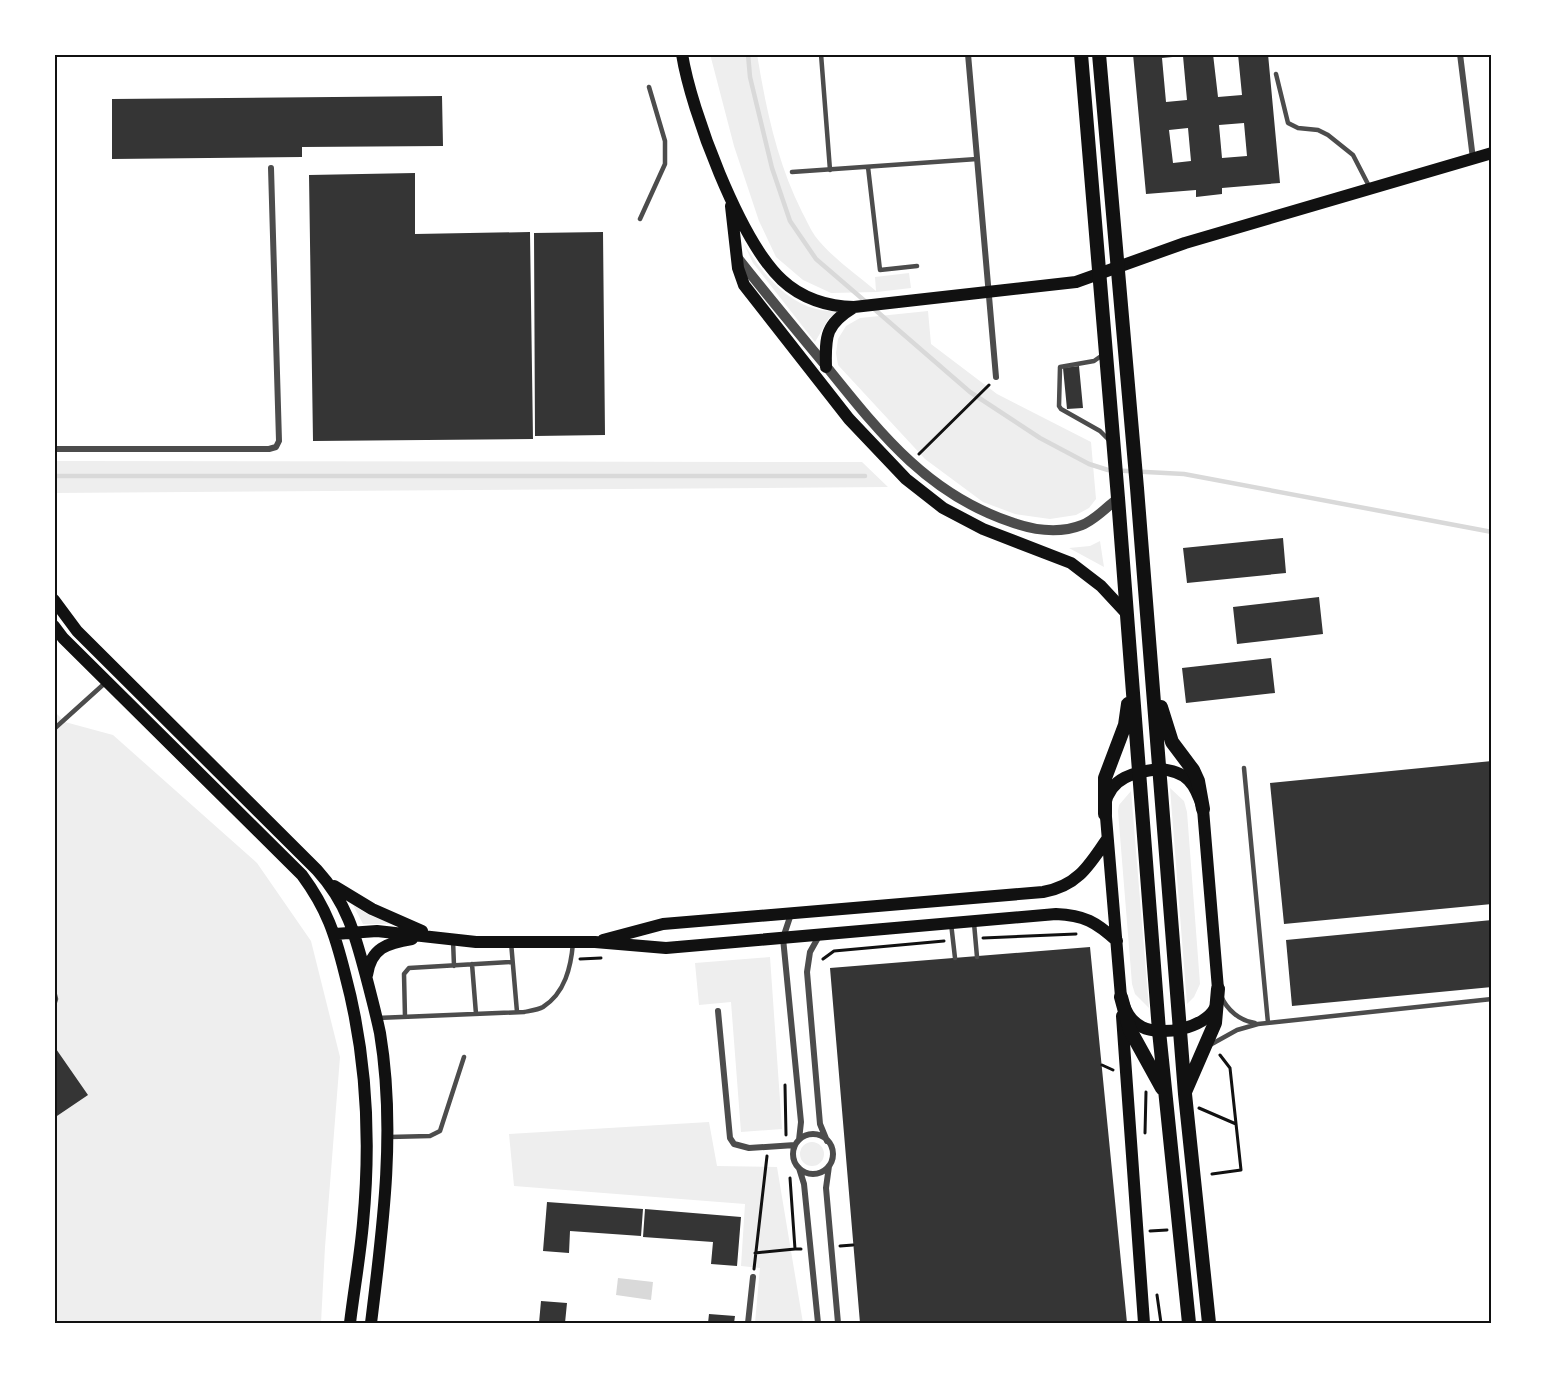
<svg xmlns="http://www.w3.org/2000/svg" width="1546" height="1377" font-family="'DM Sans',sans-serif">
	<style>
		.green { fill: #eee }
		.water { fill: #d9d9d9 }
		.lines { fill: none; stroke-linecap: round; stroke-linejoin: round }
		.stream { stroke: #d9d9d9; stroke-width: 4.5 }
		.building { fill: #353535; fill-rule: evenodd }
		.path { stroke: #111; stroke-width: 3 }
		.service { stroke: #4c4c4c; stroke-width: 4.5 }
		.minor { stroke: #4c4c4c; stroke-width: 6 }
		.tertiary { stroke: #4c4c4c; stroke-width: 10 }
		.secondary { stroke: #111; stroke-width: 12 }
		.primary { stroke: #111; stroke-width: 14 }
		.neatline { fill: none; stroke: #111; stroke-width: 2 }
	</style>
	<rect width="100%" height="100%" fill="#fff"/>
	<path class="green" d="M 710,54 L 757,54 C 766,109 777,162 802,212 C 806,219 810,229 815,236 C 831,257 856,274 876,291 L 875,277 L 909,273 L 911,288 L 877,292 L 831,293 L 803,280 L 776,257 L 759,221 L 734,146 Z
		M 743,242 C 760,270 783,300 816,309 C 824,311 832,311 840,312 L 829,318 L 815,342 L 753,263 Z
		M 928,311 L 931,344 L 997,394 L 1091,442 L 1096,499 L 1089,508 L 1076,515 L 1050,519 L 1015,514 L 983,502 L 925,459 L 838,365 L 836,353 L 838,339 L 846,326 L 860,318 Z
		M 54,461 L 862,462 L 888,487 L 54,493 Z
		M 1100,541 L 1104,567 L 1069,548 L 1090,546 Z
		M 54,711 L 65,722 L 113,735 L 257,863 L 311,941 L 340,1057 L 325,1247 L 321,1323 L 54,1323 Z
		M 1170,788 L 1184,801 L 1187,812 L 1200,984 L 1194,997 L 1187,1004 Z
		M 1131,791 L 1149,1008 L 1135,994 L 1132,984 L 1118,811 L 1119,805 Z
		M 353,905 L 369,915 L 393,924 L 363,924 Z
		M 770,957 L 782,1129 L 741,1132 L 731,1002 L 699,1005 L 695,963 Z
		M 709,1122 L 717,1166 L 777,1167 L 803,1323 L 755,1323 L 760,1268 L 741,1266 L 745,1204 L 514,1186 L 509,1134 Z
		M800 1154a12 12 0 1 1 24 0a12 12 0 1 1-24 0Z"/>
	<path class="water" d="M 618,1278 L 653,1282 L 651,1300 L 616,1295 Z"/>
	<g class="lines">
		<path class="stream" d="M 748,54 L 750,77 L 772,168 L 790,221 L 816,259 L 866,302
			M 873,308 L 970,392 L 1040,438 L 1089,464 L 1108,470 L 1184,474 L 1492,532
			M 55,476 L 865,476"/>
	</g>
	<path class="building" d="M 1133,54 L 1213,54 L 1218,97 L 1242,95 L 1238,54 L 1268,54 L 1280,183 L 1222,188 L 1222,194 L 1196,197 L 1196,190 L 1146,194 ZM 1183,56 L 1187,100 L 1166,102 L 1162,58 ZM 1244,123 L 1247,156 L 1222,158 L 1219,125 ZM 1188,128 L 1191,161 L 1173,163 L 1169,130 Z
		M 442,96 L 443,146 L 302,147 L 302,157 L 112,159 L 112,99 Z
		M 415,173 L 415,234 L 530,232 L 533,439 L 313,441 L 309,175 Z
		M 603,232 L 605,435 L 535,436 L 534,233 Z
		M 1079,366 L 1083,408 L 1067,409 L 1063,368 Z
		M 1283,538 L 1286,573 L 1187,583 L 1183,548 Z
		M 1319,597 L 1323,634 L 1237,644 L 1233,607 Z
		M 1271,658 L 1275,693 L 1186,703 L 1182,668 Z
		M 1492,761 L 1492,904 L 1284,924 L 1270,783 Z
		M 1492,920 L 1492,987 L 1292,1006 L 1286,940 Z
		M 1090,947 L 1127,1323 L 860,1323 L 830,968 Z
		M 54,1046 L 88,1095 L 54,1118 Z
		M 547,1202 L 643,1209 L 641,1236 L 570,1231 L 569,1253 L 543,1251 Z
		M 645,1209 L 741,1217 L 737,1266 L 711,1264 L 713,1242 L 643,1237 Z
		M 541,1301 L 567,1303 L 565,1323 L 539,1323 Z
		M 709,1314 L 735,1316 L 734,1323 L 708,1323 Z"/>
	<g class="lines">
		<path class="path" d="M 919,454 L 989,385
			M 983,938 L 1076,934
			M 580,959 L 601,958
			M 823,959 L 834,951 L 944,941
			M 1102,1065 L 1113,1070
			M 785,1085 L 786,1135
			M 1199,1108 L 1236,1124
			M 1145,1133 L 1146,1092
			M 1212,1174 L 1241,1170 L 1230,1068 L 1220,1055
			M 790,1178 L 795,1249 L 801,1249
			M 1150,1231 L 1167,1230
			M 840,1246 L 853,1245
			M 755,1253 L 795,1249
			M 754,1269 L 767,1156
			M 1157,1295 L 1161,1323"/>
		<path class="service" d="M 821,54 L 830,170
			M 1276,74 L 1288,123 L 1298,128 L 1318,130 L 1328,135 L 1353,155 L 1370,188
			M 868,167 L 880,270 L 917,266
			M 792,172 L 977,159
			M 640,219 L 665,164 L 665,141 L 649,87
			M 1104,354 L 1094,361 L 1060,367 L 1059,406 L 1061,409 L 1100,431 L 1110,441
			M 54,729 L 105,683
			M 1244,768 L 1268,1023
			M 951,923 L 955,958
			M 974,923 L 977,957
			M 453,940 L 454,966
			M 511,942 L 517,1012
			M 472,964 L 476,1014
			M 54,991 L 56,999 L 54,1005
			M 1221,996 C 1227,1010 1240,1021 1255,1023
			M 405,1017 L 404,974 L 409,968 L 512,962
			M 377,1018 L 524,1012 C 529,1011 538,1010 543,1007 C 565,993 571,967 573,943
			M 1210,1045 L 1237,1030 L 1258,1024 L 1492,999
			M 389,1137 L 430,1136 L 440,1131 L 464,1057"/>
		<path class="minor" d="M 968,54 L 996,377
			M 1460,54 L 1473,159
			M 54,449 L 269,449 L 276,447 L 279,441 L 271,168
			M 791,914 L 783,938 L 801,1122 L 799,1140
			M 819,936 L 810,952 L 807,972 L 820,1124 L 827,1141
			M 718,1011 L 730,1138 L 734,1144 L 749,1148 L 795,1145
			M793 1154a20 20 0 1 1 40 0a20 20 0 1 1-40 0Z
			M 829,1166 L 826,1188 L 838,1323
			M 799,1168 L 804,1184 L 818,1323
			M 748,1323 L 753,1277"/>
		<path class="tertiary" d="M 737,257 C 766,294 796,330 826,366 C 880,433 927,494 1011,522 C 1033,530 1059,534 1082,525 C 1095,520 1107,507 1118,498"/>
		<path class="secondary" d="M 682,54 C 691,111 740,241 782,280 C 801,298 828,307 854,307 L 1076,282 L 1185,243 L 1492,153
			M 731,206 L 738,268 L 744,285 L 849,419 L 906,479 L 943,508 L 983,529 L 1071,563 L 1101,586 L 1127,614
			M 826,367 C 825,335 826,324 854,307
			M 54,600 L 77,631 L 317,870 C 347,903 355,934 366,976 C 371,995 376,1014 380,1033 C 396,1129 383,1227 371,1323
			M 54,626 L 63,638 L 302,875 C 327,909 335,934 345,974 C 367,1056 371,1139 363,1223 C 360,1257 354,1290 350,1323
			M 1159,769 C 1187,771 1195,783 1203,809 L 1218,989 C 1218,995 1218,1002 1215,1008 C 1205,1028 1161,1037 1142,1027 C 1130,1021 1125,1010 1121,997 L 1105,805 C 1110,777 1135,772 1159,769 Z
			M 334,886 L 372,909 L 422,931
			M 335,934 L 377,931 L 476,942 L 595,942 L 666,948 L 1056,914 C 1084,915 1096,922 1117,941
			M 603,940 L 663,924 L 1043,892 C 1077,886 1089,866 1107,839
			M 367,975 C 371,948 387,943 412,939
			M 1122,1016 L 1144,1323"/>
		<path class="primary" d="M 1081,54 L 1118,498 L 1159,1031 L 1189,1323
			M 1099,54 L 1137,488 L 1185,1094 L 1209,1323
			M 1161,707 L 1172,742 L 1193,770 L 1198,781 L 1203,809
			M 1105,814 L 1105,778 L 1125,725 L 1128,704
			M 1121,997 L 1130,1030 L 1162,1088
			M 1185,1092 L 1215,1023 L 1218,989"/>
	</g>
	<rect width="1546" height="1377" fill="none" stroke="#ffffff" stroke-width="111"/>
	<rect x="56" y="56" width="1434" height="1266" class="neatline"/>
</svg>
